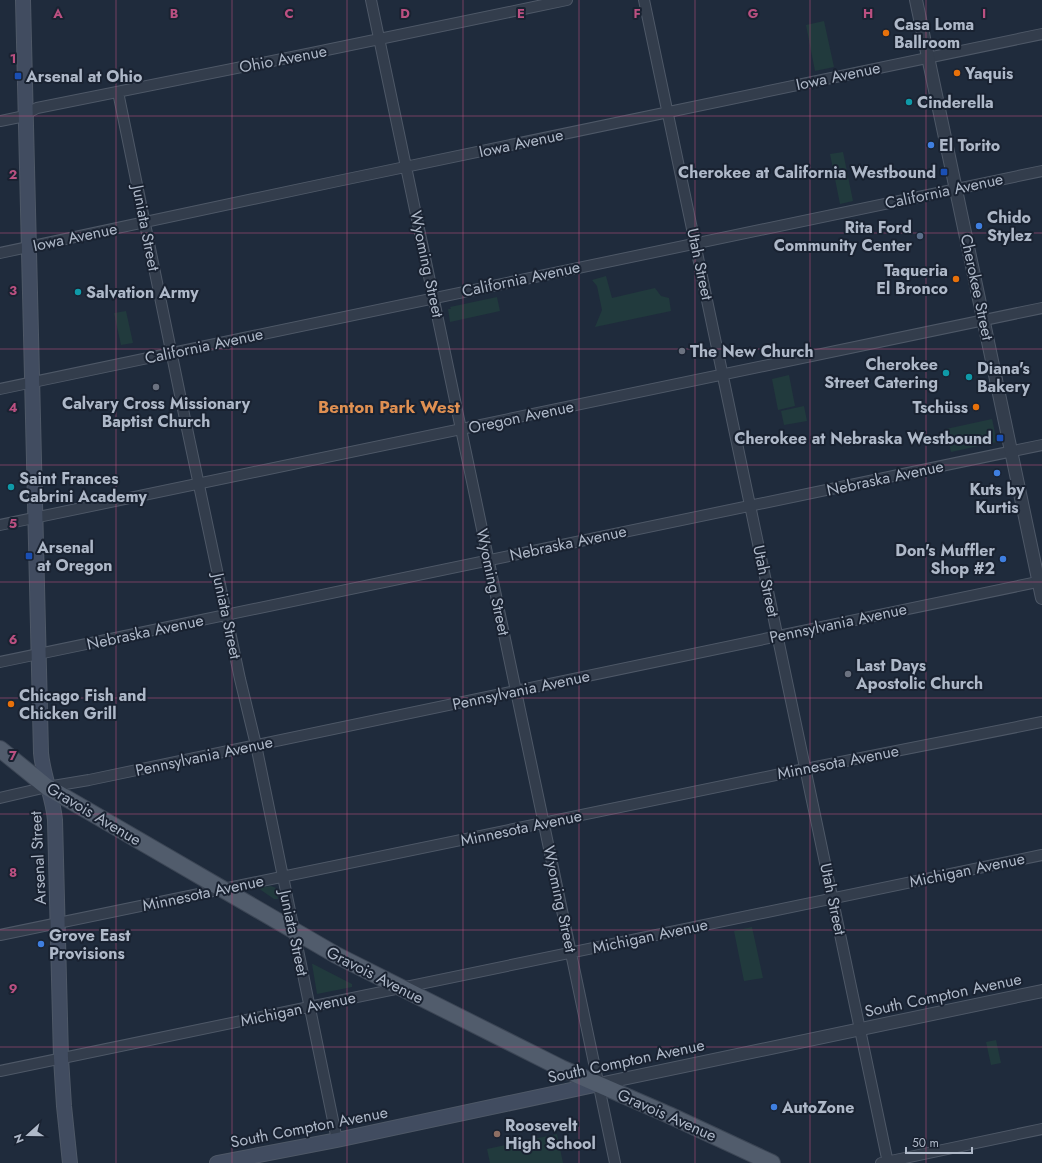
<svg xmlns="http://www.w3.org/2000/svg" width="1042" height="1163" font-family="Jost,sans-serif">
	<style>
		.green { fill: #213a3d }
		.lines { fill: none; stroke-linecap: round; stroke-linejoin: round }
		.minor-casing { stroke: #4e5867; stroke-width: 12 }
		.tertiary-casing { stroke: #4e5867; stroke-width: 14 }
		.secondary-casing { stroke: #4e5867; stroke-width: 16 }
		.primary-casing { stroke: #3c4655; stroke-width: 18 }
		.minor { stroke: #333d4c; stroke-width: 10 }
		.tertiary { stroke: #333d4c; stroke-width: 12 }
		.secondary { stroke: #414c60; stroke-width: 14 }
		.primary { stroke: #515c6c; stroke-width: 16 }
		.grid { fill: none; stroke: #bb5081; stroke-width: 1; stroke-opacity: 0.55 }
		.food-dot { fill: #e8710a; stroke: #192231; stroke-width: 1.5 }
		.transit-dot { fill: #1a4fb4; stroke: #192231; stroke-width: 1.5 }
		.culture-dot { fill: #0f9aa8; stroke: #192231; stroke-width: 1.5 }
		.shop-dot { fill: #3f7fe0; stroke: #192231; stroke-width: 1.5 }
		.service-dot { fill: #5c6f8a; stroke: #192231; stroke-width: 1.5 }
		.worship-dot { fill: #6b7280; stroke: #192231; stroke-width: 1.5 }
		.education-dot { fill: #8d6e63; stroke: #192231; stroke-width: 1.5 }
		.labels { text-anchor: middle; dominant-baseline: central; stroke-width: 4; stroke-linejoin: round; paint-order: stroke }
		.poi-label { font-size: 16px; font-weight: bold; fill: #aeb8c8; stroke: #192231; text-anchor: start }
		.street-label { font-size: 16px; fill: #aeb8c8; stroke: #192231 }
		.neighbourhood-label { font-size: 17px; font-weight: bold; fill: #df9052; stroke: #192231 }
		.grid-label { font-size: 13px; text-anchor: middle; font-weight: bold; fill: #bb5081; stroke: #192231; stroke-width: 4; stroke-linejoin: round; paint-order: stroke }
	</style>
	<rect width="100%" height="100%" fill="#1f2b3c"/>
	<path class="green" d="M 824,21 L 834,67 L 815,71 L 806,25 Z
		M 843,152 L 853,201 L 840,204 L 830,154 Z
		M 606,276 L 612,298 L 655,288 L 661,296 L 669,298 L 671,311 L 595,327 L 602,310 L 597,286 L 592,280 Z
		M 497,297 L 500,311 L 450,322 L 448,309 L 451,309 L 450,307 Z
		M 126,311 L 133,343 L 121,345 L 114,313 Z
		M 789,375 L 795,406 L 778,410 L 772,379 Z
		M 804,406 L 807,421 L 784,425 L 781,411 Z
		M 992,419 L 997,442 L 951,452 L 946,429 Z
		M 271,886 L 276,888 L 278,899 L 274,899 L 258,888 Z
		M 752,927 L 763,978 L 744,981 L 734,931 Z
		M 312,964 L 313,964 L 352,984 L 352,987 L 317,994 Z
		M 996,1040 L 1001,1063 L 991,1065 L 986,1042 Z
		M 557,1134 L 563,1163 L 490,1163 L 487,1149 Z"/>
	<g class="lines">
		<defs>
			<path id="minor" d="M 371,0 L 615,1163
				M 644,0 L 888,1163
				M 118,92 L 185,419 L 240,679 L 256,745 L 337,1140
				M 0,121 L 20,117 L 37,108 L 312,53 L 567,0
				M 0,253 L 338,181 L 1042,34
				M 0,389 L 1042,171
				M 0,525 L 1042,308
				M 0,662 L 1042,445
				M 0,798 L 47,787 L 89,780 L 1042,581
				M 0,935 L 795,771 L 1042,722
				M 0,1071 L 1042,855
				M 881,1163 L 1042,1129"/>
			<path id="tertiary" d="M 916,0 L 1042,598
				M 599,1084 L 1042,991"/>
			<path id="secondary" d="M 23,0 L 41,753 C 43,776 53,797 55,820 L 61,1058 L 64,1106 L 70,1163
				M 217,1163 L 337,1140 L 599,1084"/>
			<path id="primary" d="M 0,749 L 47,787 L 336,955 L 561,1068 L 669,1115 L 772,1163"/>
		</defs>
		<use href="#minor" class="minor-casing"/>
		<use href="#tertiary" class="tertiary-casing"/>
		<use href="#secondary" class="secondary-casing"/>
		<use href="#primary" class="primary-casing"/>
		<use href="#minor" class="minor"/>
		<use href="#tertiary" class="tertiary"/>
		<use href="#secondary" class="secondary"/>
		<use href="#primary" class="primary"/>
	</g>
	<path class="grid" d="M 116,0 L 116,1163M 232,0 L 232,1163M 347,0 L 347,1163M 463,0 L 463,1163M 579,0 L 579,1163M 695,0 L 695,1163M 810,0 L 810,1163M 926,0 L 926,1163M 0,116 L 1042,116M 0,233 L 1042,233M 0,349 L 1042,349M 0,465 L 1042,465M 0,582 L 1042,582M 0,698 L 1042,698M 0,814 L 1042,814M 0,930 L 1042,930M 0,1047 L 1042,1047"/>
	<g class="food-dot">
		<circle cx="886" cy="33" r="4"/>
		<circle cx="957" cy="73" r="4"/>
		<circle cx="956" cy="279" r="4"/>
		<circle cx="976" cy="407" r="4"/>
		<circle cx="11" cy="704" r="4"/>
	</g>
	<g class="transit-dot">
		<rect x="14" y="72" width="8" height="8" rx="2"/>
		<rect x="940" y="168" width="8" height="8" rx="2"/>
		<rect x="996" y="434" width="8" height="8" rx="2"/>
		<rect x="25" y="552" width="8" height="8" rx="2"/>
	</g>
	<g class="culture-dot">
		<circle cx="909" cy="102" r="4"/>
		<circle cx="78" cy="292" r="4"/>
		<circle cx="946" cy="373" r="4"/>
		<circle cx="969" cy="377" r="4"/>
		<circle cx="11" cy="487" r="4"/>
	</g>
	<g class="shop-dot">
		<circle cx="931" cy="145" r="4"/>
		<circle cx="979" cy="226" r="4"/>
		<circle cx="997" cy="473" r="4"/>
		<circle cx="1003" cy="559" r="4"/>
		<circle cx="41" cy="944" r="4"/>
		<circle cx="774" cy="1107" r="4"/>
	</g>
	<circle class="service-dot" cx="920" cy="236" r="4"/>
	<g class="worship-dot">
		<circle cx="682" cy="351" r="4"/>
		<circle cx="156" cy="387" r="4"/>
		<circle cx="848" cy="674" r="4"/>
	</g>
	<circle class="education-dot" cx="497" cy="1134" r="4"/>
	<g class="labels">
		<g class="poi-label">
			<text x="894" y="24">Casa Loma<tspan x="894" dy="18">Ballroom</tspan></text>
			<text x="965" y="73">Yaquis</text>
			<text x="26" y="76">Arsenal at Ohio</text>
			<text x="917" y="102">Cinderella</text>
			<text x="939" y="145">El Torito</text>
			<text x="936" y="172" text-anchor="end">Cherokee at California Westbound</text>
			<text x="987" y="217">Chido<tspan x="987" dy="18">Stylez</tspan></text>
			<text x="912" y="227" text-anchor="end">Rita Ford<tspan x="912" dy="18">Community Center</tspan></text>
			<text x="948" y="270" text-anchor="end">Taqueria<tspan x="948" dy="18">El Bronco</tspan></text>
			<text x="86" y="292">Salvation Army</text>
			<text x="690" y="351">The New Church</text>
			<text x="938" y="364" text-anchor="end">Cherokee<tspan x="938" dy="18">Street Catering</tspan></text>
			<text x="977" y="368">Diana's<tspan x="977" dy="18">Bakery</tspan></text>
			<text x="156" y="403" text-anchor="middle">Calvary Cross Missionary<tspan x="156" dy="18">Baptist Church</tspan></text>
			<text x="968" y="407" text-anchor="end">Tschüss</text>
			<text x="992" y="438" text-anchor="end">Cherokee at Nebraska Westbound</text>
			<text x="19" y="478">Saint Frances<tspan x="19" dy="18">Cabrini Academy</tspan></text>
			<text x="997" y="489" text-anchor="middle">Kuts by<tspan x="997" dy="18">Kurtis</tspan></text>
			<text x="37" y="547">Arsenal<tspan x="37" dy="18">at Oregon</tspan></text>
			<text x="995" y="550" text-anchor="end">Don's Muffler<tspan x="995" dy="18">Shop #2</tspan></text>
			<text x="856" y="665">Last Days<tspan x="856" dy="18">Apostolic Church</tspan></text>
			<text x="19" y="695">Chicago Fish and<tspan x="19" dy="18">Chicken Grill</tspan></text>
			<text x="49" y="935">Grove East<tspan x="49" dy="18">Provisions</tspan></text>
			<text x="782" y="1107">AutoZone</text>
			<text x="505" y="1125">Roosevelt<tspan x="505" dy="18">High School</tspan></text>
		</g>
		<g class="street-label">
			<text transform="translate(283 59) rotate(-11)">Ohio Avenue</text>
			<text transform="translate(838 76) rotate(-12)">Iowa Avenue</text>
			<text transform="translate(521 143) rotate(-12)">Iowa Avenue</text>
			<text transform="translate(944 191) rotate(-12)">California Avenue</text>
			<text transform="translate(146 228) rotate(79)">Juniata Street</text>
			<text transform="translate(75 237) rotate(-12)">Iowa Avenue</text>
			<text transform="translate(427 264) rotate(78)">Wyoming Street</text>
			<text transform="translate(700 264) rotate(78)">Utah Street</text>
			<text transform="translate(521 279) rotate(-12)">California Avenue</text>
			<text transform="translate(977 287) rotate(78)">Cherokee Street</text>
			<text transform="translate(204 346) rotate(-12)">California Avenue</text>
			<text transform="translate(521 417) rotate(-12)">Oregon Avenue</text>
			<text transform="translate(885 478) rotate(-12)">Nebraska Avenue</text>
			<text transform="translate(568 543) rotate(-12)">Nebraska Avenue</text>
			<text transform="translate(766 581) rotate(78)">Utah Street</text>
			<text transform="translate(493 582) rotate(78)">Wyoming Street</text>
			<text transform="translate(227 616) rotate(78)">Juniata Street</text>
			<text transform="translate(838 623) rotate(-12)">Pennsylvania Avenue</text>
			<text transform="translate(145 632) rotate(-12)">Nebraska Avenue</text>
			<text transform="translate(521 690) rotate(-12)">Pennsylvania Avenue</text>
			<text transform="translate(204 756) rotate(-12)">Pennsylvania Avenue</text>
			<text transform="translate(838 762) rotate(-11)">Minnesota Avenue</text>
			<text transform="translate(94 814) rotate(31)">Gravois Avenue</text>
			<text transform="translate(521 828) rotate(-12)">Minnesota Avenue</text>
			<text transform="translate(38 858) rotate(-93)">Arsenal Street</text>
			<text transform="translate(967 870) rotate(-12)">Michigan Avenue</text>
			<text transform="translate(203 893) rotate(-12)">Minnesota Avenue</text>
			<text transform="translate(560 899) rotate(78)">Wyoming Street</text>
			<text transform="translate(833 899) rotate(78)">Utah Street</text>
			<text transform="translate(294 933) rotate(78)">Juniata Street</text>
			<text transform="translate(650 936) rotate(-12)">Michigan Avenue</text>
			<text transform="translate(375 975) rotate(27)">Gravois Avenue</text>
			<text transform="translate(943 995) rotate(-12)">South Compton Avenue</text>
			<text transform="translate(298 1009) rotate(-12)">Michigan Avenue</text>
			<text transform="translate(626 1061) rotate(-12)">South Compton Avenue</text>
			<text transform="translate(667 1115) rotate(24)">Gravois Avenue</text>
			<text transform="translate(309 1127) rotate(-11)">South Compton Avenue</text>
		</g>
		<g class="neighbourhood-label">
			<text x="389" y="407">Benton Park West</text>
		</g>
	</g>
	<g class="grid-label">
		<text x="58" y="18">A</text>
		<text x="174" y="18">B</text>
		<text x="289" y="18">C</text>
		<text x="405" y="18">D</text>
		<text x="521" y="18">E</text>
		<text x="637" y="18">F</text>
		<text x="753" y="18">G</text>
		<text x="868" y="18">H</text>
		<text x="984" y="18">I</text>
		<text x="13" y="63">1</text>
		<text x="13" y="179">2</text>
		<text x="13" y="295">3</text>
		<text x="13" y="412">4</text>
		<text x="13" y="528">5</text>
		<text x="13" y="644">6</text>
		<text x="13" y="760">7</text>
		<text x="13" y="877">8</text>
		<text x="13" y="993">9</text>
	</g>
	<g transform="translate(28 1135) rotate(249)" stroke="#192231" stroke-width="3" paint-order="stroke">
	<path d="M0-3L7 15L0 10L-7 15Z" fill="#aeb8c8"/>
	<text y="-6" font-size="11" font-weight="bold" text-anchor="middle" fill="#aeb8c8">N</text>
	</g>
	<path d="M906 1147v6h66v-6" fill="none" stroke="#aeb8c8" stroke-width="2"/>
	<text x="912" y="1147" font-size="12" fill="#aeb8c8" stroke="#192231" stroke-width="3" paint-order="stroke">50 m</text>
</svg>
